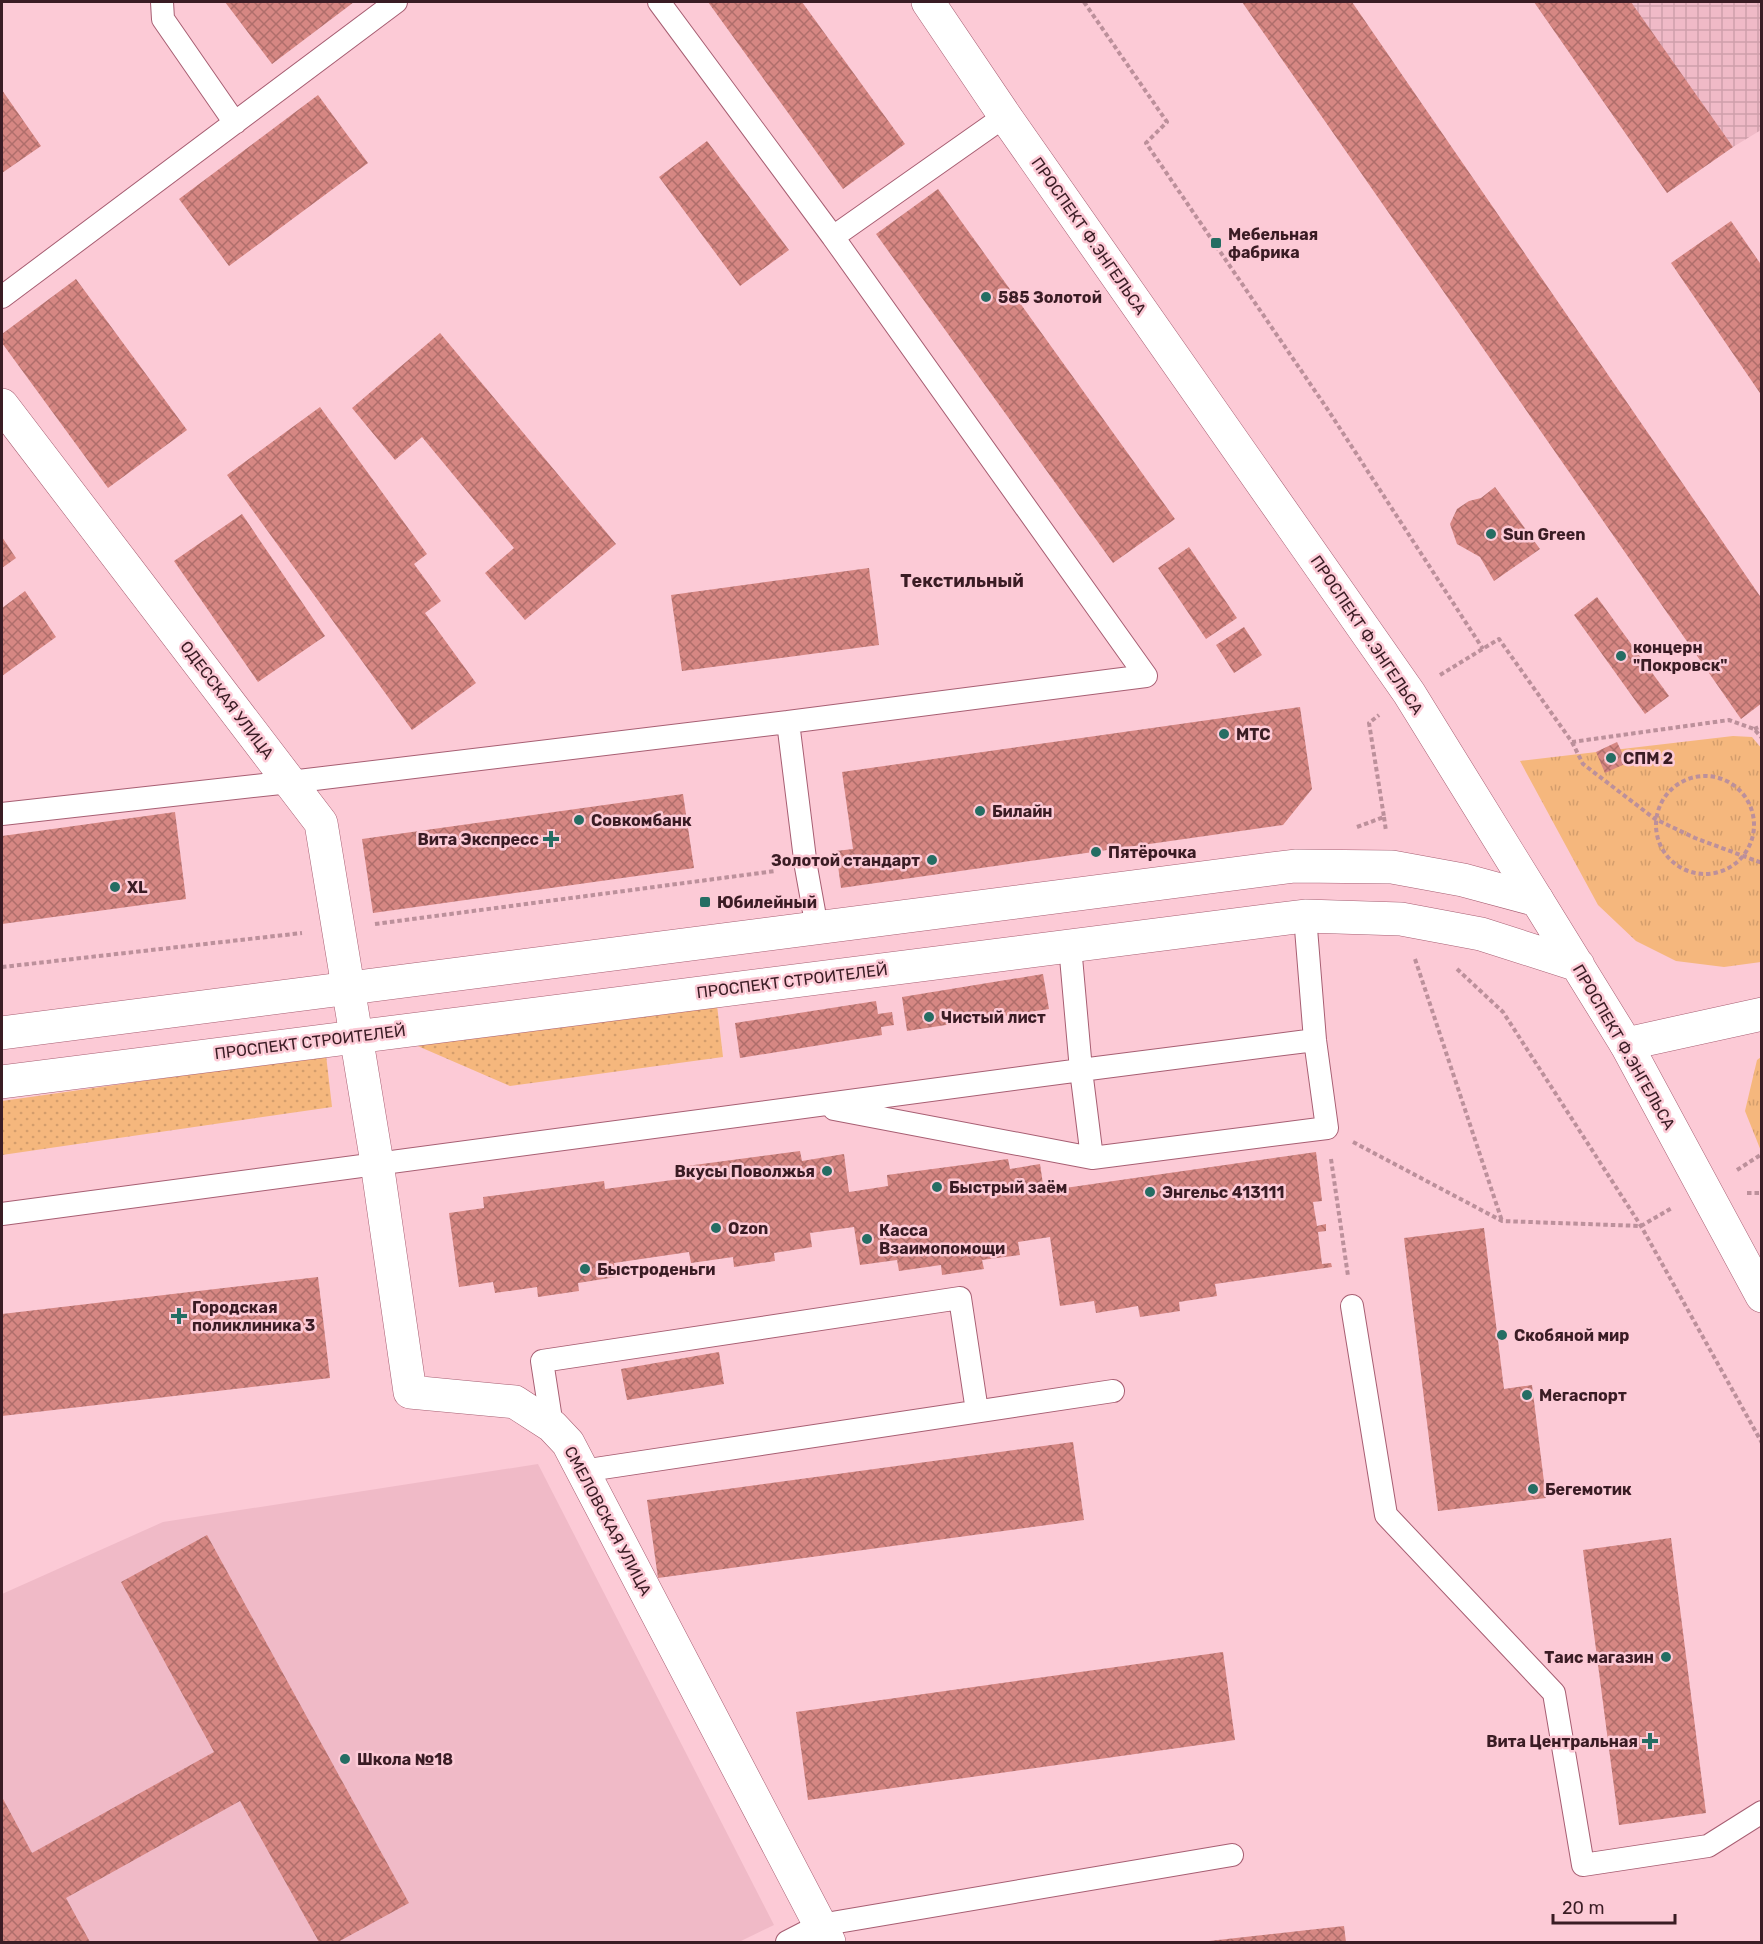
<svg xmlns="http://www.w3.org/2000/svg" width="1763" height="1944" font-family="Rubik,sans-serif">
	<style>
		.built { fill: #f0bac7 }
		.industrial { fill: url(#industrial-grid) }
		.grass { fill: url(#grass-dots) }
		.park { fill: url(#park-tufts) }
		.building { fill: url(#building-cross-hatch) }
		.lines { fill: none; stroke-linecap: round; stroke-linejoin: round }
		.lane-casing { stroke: #a75e72; stroke-width: 24 }
		.street-casing { stroke: #a75e72; stroke-width: 34 }
		.secondary-casing { stroke: #a75e72; stroke-width: 34 }
		.primary-casing { stroke: #a75e72; stroke-width: 34 }
		.path { stroke: #bc909b; stroke-width: 4; stroke-dasharray: 4.5 3; stroke-linecap: butt }
		.lane { stroke: #fff; stroke-width: 22 }
		.street { stroke: #fff; stroke-width: 33 }
		.secondary { stroke: #fff; stroke-width: 33 }
		.primary { stroke: #fff; stroke-width: 33 }
		.poi-dot { fill: #256d63; stroke: #fccad6; stroke-width: 2 }
		.labels { text-anchor: middle; dominant-baseline: central; stroke-width: 5; stroke-linejoin: round; paint-order: stroke }
		.poi-label { font-size: 16px; font-weight: bold; fill: #3a1c24; stroke: #fccad6; text-anchor: start }
		.street-label { font-size: 16px; fill: #3a1c24; stroke: #fccad6 }
		.neighbourhood-label { font-size: 18px; font-weight: bold; fill: #3a1c24; stroke: #fccad6 }
	</style>
	<defs>
		<pattern id="industrial-grid" width="8" height="8" patternUnits="userSpaceOnUse" patternTransform="scale(1.5)"><rect width="8" height="8" fill="#f0bac7"/><path d="M0 4h8M4 0v8" fill="none" stroke="#cf9fab"/></pattern>
		<pattern id="grass-dots" width="8" height="8" patternUnits="userSpaceOnUse" patternTransform="scale(1.5)"><rect width="8" height="8" fill="#f5b77d"/><path d="M2 2h.1M6 6h.1" fill="none" stroke="#d39d6c" stroke-width="1.8" stroke-linecap="round"/></pattern>
		<pattern id="park-tufts" width="24" height="20" patternUnits="userSpaceOnUse" patternTransform="scale(1.5)"><rect width="24" height="20" fill="#f5b77d"/><path d="M3 7l-1-3M5 7V3M7 7l1-3M15 17l-1-3M17 17v-4M19 17l1-3" fill="none" stroke="#d39d6c"/></pattern>
		<pattern id="building-cross-hatch" width="8" height="8" patternUnits="userSpaceOnUse" patternTransform="scale(1.5)"><rect width="8" height="8" fill="#d68783"/><path d="M0 0l8 8M0 8l8-8" fill="none" stroke="#af6e6b"/></pattern>
	</defs>
	<rect width="100%" height="100%" fill="#fccad6"/>
	<path class="built" d="M 538,1464 L 774,1925 L 739,1942 L 2,1942 L 2,1594 L 163,1522 Z"/>
	<path class="industrial" d="M 1534,2 L 1761,2 L 1761,130 L 1733,147 L 1667,193 Z"/>
	<path class="grass" d="M 717,1005 L 723,1057 L 510,1086 L 413,1044 Z
		M 326,1055 L 332,1107 L 2,1155 L 2,1101 Z"/>
	<path class="park" d="M 1733,736 L 1752,737 L 1762,749 L 1761,962 L 1724,967 L 1676,961 L 1636,941 L 1598,905 L 1520,761 Z
		M 1761,1057 L 1761,1151 L 1745,1111 L 1757,1060 Z"/>
	<path class="building" d="M 225,2 L 354,2 L 272,64 Z
		M 708,2 L 802,2 L 905,144 L 843,189 Z
		M 1242,2 L 1352,2 L 1762,599 L 1762,703 L 1741,719 Z
		M 1534,2 L 1631,2 L 1733,147 L 1667,193 Z
		M 2,90 L 41,146 L 2,173 Z
		M 318,95 L 368,163 L 229,266 L 179,199 Z
		M 707,141 L 789,250 L 740,286 L 659,177 Z
		M 938,189 L 1175,519 L 1113,563 L 876,234 Z
		M 1731,221 L 1762,266 L 1762,396 L 1671,263 Z
		M 76,279 L 187,430 L 108,488 L 2,343 L 2,334 Z
		M 440,333 L 616,544 L 525,620 L 485,573 L 514,548 L 422,437 L 395,460 L 352,408 Z
		M 320,407 L 427,554 L 414,564 L 441,601 L 425,613 L 476,683 L 412,730 L 227,475 Z
		M 1495,487 L 1540,549 L 1494,581 L 1480,557 L 1457,544 L 1450,524 L 1457,509 L 1469,501 L 1481,498 Z
		M 242,514 L 325,636 L 258,682 L 174,561 Z
		M 2,537 L 16,558 L 2,568 Z
		M 1189,547 L 1237,618 L 1206,639 L 1158,568 Z
		M 869,568 L 879,645 L 682,671 L 671,595 Z
		M 25,591 L 56,637 L 2,676 L 2,608 Z
		M 1597,597 L 1669,696 L 1645,714 L 1574,615 Z
		M 1244,627 L 1262,655 L 1234,673 L 1216,645 Z
		M 1300,707 L 1312,789 L 1283,825 L 841,888 L 836,851 L 853,849 L 842,772 Z
		M 1617,742 L 1627,763 L 1605,773 L 1596,752 Z
		M 683,794 L 694,868 L 373,913 L 362,839 Z
		M 175,812 L 186,899 L 2,924 L 2,836 Z
		M 1043,974 L 1049,1009 L 907,1031 L 902,997 Z
		M 876,1001 L 878,1014 L 892,1012 L 894,1025 L 881,1027 L 882,1035 L 740,1058 L 735,1023 Z
		M 800,1151 L 802,1161 L 844,1154 L 849,1192 L 888,1186 L 887,1175 L 1008,1159 L 1010,1169 L 1040,1164 L 1044,1191 L 1316,1152 L 1322,1201 L 1313,1202 L 1317,1226 L 1326,1224 L 1326,1231 L 1318,1232 L 1322,1264 L 1331,1263 L 1332,1267 L 1215,1284 L 1217,1296 L 1179,1302 L 1180,1311 L 1140,1317 L 1138,1306 L 1096,1313 L 1094,1301 L 1060,1306 L 1050,1237 L 1018,1242 L 1020,1255 L 982,1260 L 984,1269 L 942,1275 L 941,1265 L 899,1271 L 897,1260 L 860,1265 L 854,1227 L 810,1233 L 812,1247 L 774,1253 L 775,1261 L 734,1267 L 733,1257 L 691,1263 L 689,1252 L 614,1263 L 616,1277 L 578,1283 L 579,1291 L 538,1297 L 537,1287 L 495,1293 L 493,1282 L 459,1287 L 449,1213 L 484,1208 L 483,1197 L 604,1181 L 605,1189 L 680,1179 L 679,1167 Z
		M 1484,1228 L 1504,1389 L 1532,1385 L 1546,1498 L 1438,1511 L 1404,1238 Z
		M 318,1277 L 330,1378 L 2,1416 L 2,1314 Z
		M 719,1352 L 724,1384 L 627,1400 L 621,1369 Z
		M 1073,1442 L 1084,1520 L 658,1578 L 647,1500 Z
		M 207,1535 L 409,1903 L 338,1942 L 319,1942 L 240,1801 L 66,1898 L 90,1942 L 2,1942 L 2,1797 L 32,1853 L 214,1752 L 121,1582 Z
		M 1671,1538 L 1706,1813 L 1619,1825 L 1583,1550 Z
		M 1223,1652 L 1235,1740 L 808,1800 L 796,1712 Z
		M 1344,1926 L 1346,1942 L 1209,1942 L 1209,1941 Z"/>
	<g class="lines">
		<defs>
			<path id="lane" d="M 162,2 L 163,19 L 235,123
				M 659,2 L 833,237
				M 2,297 L 396,2
				M 2,814 L 290,782 L 788,722
				M 1305,916 L 1315,1040 L 1327,1128 L 1092,1158 L 1081,1070 L 1315,1040
				M 817,928 L 806,867 L 788,722 L 1146,676 L 833,237 L 1005,116
				M 834,1109 L 1092,1158
				M 2,1214 L 1081,1070 L 1070,946
				M 1352,1306 L 1386,1515 L 1554,1693 L 1583,1865 L 1708,1846 L 1762,1812
				M 552,1426 L 542,1361 L 960,1298 L 977,1411
				M 582,1471 L 1113,1391
				M 787,1942 L 820,1925 L 1232,1855"/>
			<path id="street" d="M 2,405 L 321,823 L 377,1163 L 410,1392 L 515,1402 L 552,1426 L 568,1443 L 829,1942"/>
			<path id="secondary" d="M 928,2 L 1005,116 L 1409,693 L 1537,900
				M 1626,1044 L 1762,1296"/>
			<path id="primary" d="M 2,1033 L 1295,866 L 1392,867 L 1463,880 L 1537,900 L 1626,1044 L 1762,1014
				M 2,1082 L 1305,916 L 1401,919 L 1481,934 L 1578,965"/>
		</defs>
		<use href="#lane" class="lane-casing"/>
		<use href="#street" class="street-casing"/>
		<use href="#secondary" class="secondary-casing"/>
		<use href="#primary" class="primary-casing"/>
		<path class="path" d="M 1084,2 L 1167,122 L 1146,143 L 1328,410 L 1483,649
			M 1440,675 L 1499,639 L 1572,742 L 1729,720 L 1754,729 L 1762,738
			M 1754,729 L 1762,726
			M 1572,742 L 1583,764 L 1655,819 L 1695,838 L 1762,863
			M1656 825a49 49 0 1 1 98 0a49 49 0 1 1-98 0Z
			M 1384,817 L 1386,831
			M 1357,827 L 1384,817 L 1369,723 L 1379,715
			M 375,924 L 775,871
			M 1415,959 L 1502,1221
			M 2,967 L 302,933
			M 1457,969 L 1503,1012 L 1641,1226 L 1762,1443
			M 1353,1142 L 1502,1221 L 1641,1226 L 1672,1208
			M 1331,1159 L 1348,1276
			M 1737,1170 L 1762,1154
			M 1747,1193 L 1762,1193"/>
		<use href="#lane" class="lane"/>
		<use href="#street" class="street"/>
		<use href="#secondary" class="secondary"/>
		<use href="#primary" class="primary"/>
	</g>
	<g class="poi-dot">
		<rect x="1210" y="237" width="12" height="12" rx="3"/>
		<circle cx="986" cy="297" r="6"/>
		<circle cx="1491" cy="534" r="6"/>
		<circle cx="1621" cy="656" r="6"/>
		<circle cx="1224" cy="734" r="6"/>
		<circle cx="1611" cy="758" r="6"/>
		<circle cx="980" cy="811" r="6"/>
		<circle cx="579" cy="820" r="6"/>
		<path d="M548 830h6v6h6v6h-6v6h-6v-6h-6v-6h6z"/>
		<circle cx="1096" cy="852" r="6"/>
		<circle cx="932" cy="860" r="6"/>
		<circle cx="115" cy="887" r="6"/>
		<rect x="699" y="896" width="12" height="12" rx="3"/>
		<circle cx="929" cy="1017" r="6"/>
		<circle cx="827" cy="1171" r="6"/>
		<circle cx="937" cy="1187" r="6"/>
		<circle cx="1150" cy="1192" r="6"/>
		<circle cx="716" cy="1228" r="6"/>
		<circle cx="867" cy="1239" r="6"/>
		<circle cx="585" cy="1269" r="6"/>
		<path d="M176 1307h6v6h6v6h-6v6h-6v-6h-6v-6h6z"/>
		<circle cx="1502" cy="1335" r="6"/>
		<circle cx="1527" cy="1395" r="6"/>
		<circle cx="1533" cy="1489" r="6"/>
		<circle cx="1666" cy="1657" r="6"/>
		<path d="M1647 1732h6v6h6v6h-6v6h-6v-6h-6v-6h6z"/>
		<circle cx="345" cy="1759" r="6"/>
	</g>
	<g class="labels">
		<g class="poi-label">
			<text x="1228" y="234">Мебельная<tspan x="1228" dy="18">фабрика</tspan></text>
			<text x="998" y="297">585 Золотой</text>
			<text x="1503" y="534">Sun Green</text>
			<text x="1633" y="647">концерн<tspan x="1633" dy="18">"Покровск"</tspan></text>
			<text x="1236" y="734">МТС</text>
			<text x="1623" y="758">СПМ 2</text>
			<text x="992" y="811">Билайн</text>
			<text x="591" y="820">Совкомбанк</text>
			<text x="539" y="839" text-anchor="end">Вита Экспресс</text>
			<text x="1108" y="852">Пятёрочка</text>
			<text x="920" y="860" text-anchor="end">Золотой стандарт</text>
			<text x="127" y="887">XL</text>
			<text x="717" y="902">Юбилейный</text>
			<text x="941" y="1017">Чистый лист</text>
			<text x="815" y="1171" text-anchor="end">Вкусы Поволжья</text>
			<text x="949" y="1187">Быстрый заём</text>
			<text x="1162" y="1192">Энгельс 413111</text>
			<text x="728" y="1228">Ozon</text>
			<text x="879" y="1230">Касса<tspan x="879" dy="18">Взаимопомощи</tspan></text>
			<text x="597" y="1269">Быстроденьги</text>
			<text x="192" y="1307">Городская<tspan x="192" dy="18">поликлиника 3</tspan></text>
			<text x="1514" y="1335">Скобяной мир</text>
			<text x="1539" y="1395">Мегаспорт</text>
			<text x="1545" y="1489">Бегемотик</text>
			<text x="1654" y="1657" text-anchor="end">Таис магазин</text>
			<text x="1638" y="1741" text-anchor="end">Вита Центральная</text>
			<text x="357" y="1759">Школа №18</text>
		</g>
		<g class="street-label">
			<text transform="translate(1089 236) rotate(55)">ПРОСПЕКТ Ф.ЭНГЕЛЬСА</text>
			<text transform="translate(1367 635) rotate(56)">ПРОСПЕКТ Ф.ЭНГЕЛЬСА</text>
			<text transform="translate(227 700) rotate(53)">ОДЕССКАЯ УЛИЦА</text>
			<text transform="translate(792 981) rotate(-7)">ПРОСПЕКТ СТРОИТЕЛЕЙ</text>
			<text transform="translate(310 1042) rotate(-7)">ПРОСПЕКТ СТРОИТЕЛЕЙ</text>
			<text transform="translate(1624 1047) rotate(60)">ПРОСПЕКТ Ф.ЭНГЕЛЬСА</text>
			<text transform="translate(608 1521) rotate(62)">СМЕЛОВСКАЯ УЛИЦА</text>
		</g>
		<g class="neighbourhood-label">
			<text x="962" y="581">Текстильный</text>
		</g>
	</g>
	<rect width="1763" height="1944" fill="none" stroke="#3a1c24" stroke-width="6"/>
	<path d="M1553 1914v9h122v-9" fill="none" stroke="#3a1c24" stroke-width="3"/>
	<text x="1562" y="1914" font-size="18" fill="#3a1c24" stroke="#fccad6" stroke-width="4.5" paint-order="stroke">20 m</text>
</svg>
